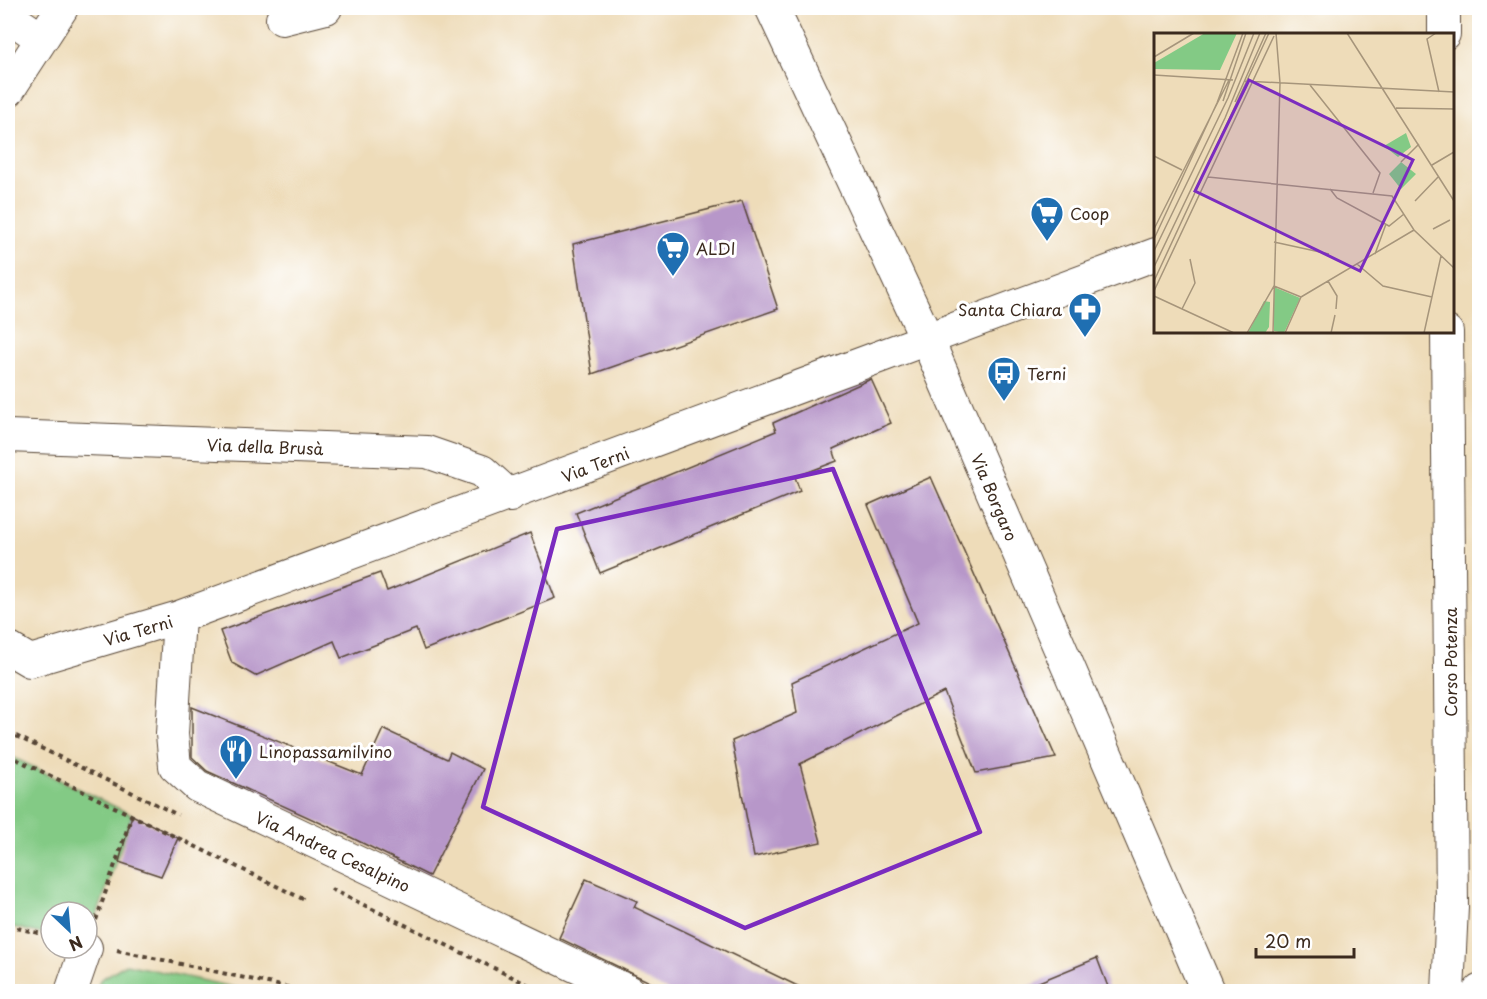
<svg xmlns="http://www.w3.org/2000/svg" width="1487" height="999" font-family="'Playpen Sans',sans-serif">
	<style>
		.green { fill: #83ca85; stroke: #5f7a52; stroke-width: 1.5 }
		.building { fill: #b797c9 }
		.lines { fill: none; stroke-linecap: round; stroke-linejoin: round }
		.street-casing { stroke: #564535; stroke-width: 34 }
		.secondary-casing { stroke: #564535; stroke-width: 35 }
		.path { stroke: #564535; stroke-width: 4; stroke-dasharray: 4.5 4.5; stroke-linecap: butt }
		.street { stroke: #fff; stroke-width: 32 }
		.secondary { stroke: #fff; stroke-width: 33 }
		.tram { stroke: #3b2a1e; stroke-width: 1.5 }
		.marked { fill: none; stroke: #7b2cbf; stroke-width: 4.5; stroke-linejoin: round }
		.labels { text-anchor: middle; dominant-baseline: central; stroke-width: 6; stroke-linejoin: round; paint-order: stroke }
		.poi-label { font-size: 16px; fill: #3b2a1e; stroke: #fff; text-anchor: start }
		.street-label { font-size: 16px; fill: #3b2a1e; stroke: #fff }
		.inset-road { fill: none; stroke: #a6957b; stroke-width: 1.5 }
		.view { fill: #7b2cbf; fill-opacity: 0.15; stroke: #7b2cbf; stroke-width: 3 }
		.inset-edge { fill: none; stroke: #3b2a1e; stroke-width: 3 }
	</style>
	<rect width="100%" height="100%" fill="#fff"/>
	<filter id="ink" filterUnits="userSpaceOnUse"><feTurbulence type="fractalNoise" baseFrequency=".0167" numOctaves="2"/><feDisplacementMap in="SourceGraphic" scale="12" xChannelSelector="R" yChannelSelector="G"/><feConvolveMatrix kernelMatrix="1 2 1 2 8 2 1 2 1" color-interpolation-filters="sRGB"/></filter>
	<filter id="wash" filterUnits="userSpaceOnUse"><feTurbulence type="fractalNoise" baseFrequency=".008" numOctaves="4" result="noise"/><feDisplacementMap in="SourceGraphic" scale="24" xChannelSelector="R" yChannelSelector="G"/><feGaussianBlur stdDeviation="1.35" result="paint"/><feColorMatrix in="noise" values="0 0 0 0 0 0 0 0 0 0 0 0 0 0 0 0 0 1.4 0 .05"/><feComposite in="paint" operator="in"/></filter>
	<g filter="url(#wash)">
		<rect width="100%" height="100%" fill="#eedcb9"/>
		<path class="green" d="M 8,755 L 132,815 L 87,944 L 87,912 L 51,912 L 51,936 L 8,926 Z
			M 126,964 L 251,991 L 97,991 L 100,980 Z"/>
		<g id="blocks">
			<path class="building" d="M 742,201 L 778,309 L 592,374 L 573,244 Z
				M 871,379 L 891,423 L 833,449 L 837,461 L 795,477 L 800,491 L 600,573 L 576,513 L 776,431 L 773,423 Z
				M 931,477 L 1056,758 L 976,773 L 944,692 L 800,764 L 821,842 L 754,857 L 732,741 L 797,713 L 792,682 L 918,623 L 868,505 Z
				M 530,533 L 555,598 L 424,650 L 416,629 L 341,658 L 334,641 L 255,676 L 232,663 L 220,631 L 380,573 L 387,591 Z
				M 192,707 L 362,775 L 383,729 L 447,759 L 450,752 L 483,769 L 429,876 L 336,830 L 207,771 L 192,757 Z
				M 132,815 L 178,838 L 161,876 L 119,862 Z
				M 586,879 L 637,901 L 634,907 L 810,992 L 670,992 L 559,938 Z
				M 1097,958 L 1110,992 L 1017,992 L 1017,991 Z"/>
		</g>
	</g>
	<g filter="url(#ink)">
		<use href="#blocks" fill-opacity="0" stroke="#564535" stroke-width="1.5"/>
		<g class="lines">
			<defs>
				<path id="street" d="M 1444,8 L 1444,34
					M 8,16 L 42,39
					M 282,19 L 326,8
					M 8,91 L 62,8
					M 1447,332 L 1452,907 L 1448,992
					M 8,436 L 427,452 L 482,471 L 510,496
					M 179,617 L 172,734 L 175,766 L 197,786 L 630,992
					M 8,648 L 30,661 L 179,617 L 1156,254
					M 71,992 L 86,948"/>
				<path id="secondary" d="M 772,8 L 927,339 L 1208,992
					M 1479,992 L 1480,991"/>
			</defs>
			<use href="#street" class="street-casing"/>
			<use href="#secondary" class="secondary-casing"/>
			<path class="path" d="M 8,732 L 178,815
				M 8,755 L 305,900
				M 331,889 L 543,992
				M 96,920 L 132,815
				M 8,926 L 51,936
				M 117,950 L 309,992"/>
			<use href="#street" class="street"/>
			<use href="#secondary" class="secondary"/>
			<path class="tram" d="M 1477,8 L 1480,331
				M 1477,992 L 1476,890 L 1480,809"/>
		</g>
	</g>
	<path class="marked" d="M 833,469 L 980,832 L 745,928 L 483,807 L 557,529 Z"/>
	<defs>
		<symbol id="supermarket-pin" viewBox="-11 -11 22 30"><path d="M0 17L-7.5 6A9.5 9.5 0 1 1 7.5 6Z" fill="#1f6fb2" stroke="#fff"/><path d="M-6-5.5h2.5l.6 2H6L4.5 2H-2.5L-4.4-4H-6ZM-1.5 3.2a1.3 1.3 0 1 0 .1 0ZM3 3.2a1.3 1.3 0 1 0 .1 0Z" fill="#fff"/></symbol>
		<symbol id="pharmacy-pin" viewBox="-11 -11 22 30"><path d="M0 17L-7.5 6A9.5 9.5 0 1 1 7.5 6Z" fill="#1f6fb2" stroke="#fff"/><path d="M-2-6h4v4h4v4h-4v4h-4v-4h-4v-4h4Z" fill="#fff"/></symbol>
		<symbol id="bus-pin" viewBox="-11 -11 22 30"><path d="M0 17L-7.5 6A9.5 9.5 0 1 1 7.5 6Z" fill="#1f6fb2" stroke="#fff"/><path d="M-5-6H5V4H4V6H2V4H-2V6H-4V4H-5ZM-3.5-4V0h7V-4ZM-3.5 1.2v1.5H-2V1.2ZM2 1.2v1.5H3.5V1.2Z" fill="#fff"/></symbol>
		<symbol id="restaurant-pin" viewBox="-11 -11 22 30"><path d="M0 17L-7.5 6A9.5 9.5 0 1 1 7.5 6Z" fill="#1f6fb2" stroke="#fff"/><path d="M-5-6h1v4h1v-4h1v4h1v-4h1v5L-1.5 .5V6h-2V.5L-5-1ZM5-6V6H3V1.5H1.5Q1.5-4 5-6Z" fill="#fff"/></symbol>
	</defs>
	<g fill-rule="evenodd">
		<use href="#supermarket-pin" x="1028" y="194" width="38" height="52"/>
		<use href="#supermarket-pin" x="654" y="229" width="38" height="52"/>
		<use href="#pharmacy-pin" x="1066" y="290" width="38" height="52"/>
		<use href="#bus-pin" x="985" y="354" width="38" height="52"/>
		<use href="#restaurant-pin" x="217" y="732" width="38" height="52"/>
	</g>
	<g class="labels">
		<g class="poi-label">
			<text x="1070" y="213">Coop</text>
			<text x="696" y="248">ALDI</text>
			<text x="1062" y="309" text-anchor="end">Santa Chiara</text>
			<text x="1027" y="373">Terni</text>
			<text x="259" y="751">Linopassamilvino</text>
		</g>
		<g class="street-label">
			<text transform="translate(265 446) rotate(2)">Via della Brusà</text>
			<text transform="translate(595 464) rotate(-21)">Via Terni</text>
			<text transform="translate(995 497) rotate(67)">Via Borgaro</text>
			<text transform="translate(138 630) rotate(-16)">Via Terni</text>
			<text transform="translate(1450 662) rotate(-90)">Corso Potenza</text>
			<text transform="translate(333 851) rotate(25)">Via Andrea Cesalpino</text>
		</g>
	</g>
	<g transform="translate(1154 33)">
		<rect width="300" height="300" fill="#eedcb9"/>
		<path d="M 51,0 L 83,0 L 66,37 L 0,36 L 0,30 ZM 252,100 L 257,114 L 244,124 L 230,113 ZM 247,129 L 262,141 L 247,156 L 235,141 ZM 120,254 L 146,265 L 130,300 L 120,298 ZM 110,268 L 116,269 L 115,294 L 111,300 L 94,300 Z" fill="#83ca85"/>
		<path class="inset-road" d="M 193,0 L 300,168M 282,0 L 273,6 L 285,59M 0,24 L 40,0M 0,42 L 79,47M 90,48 L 300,59M 156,52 L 226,140 L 219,160M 69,68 L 92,0M 81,69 L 112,0M 242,75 L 300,76M 0,123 L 28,137M 247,129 L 265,111M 278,132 L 300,119M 54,144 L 238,163 L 260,197 L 300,235M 176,156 L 183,165 L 235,193 L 250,181M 261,168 L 285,143M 0,196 L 75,47M 279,196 L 296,187M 0,206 L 63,70 L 89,0M 120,209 L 175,221M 0,218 L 74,65 L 100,0M 221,221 L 232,191M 203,231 L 229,253 L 278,264M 0,234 L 71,85 L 106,0M 0,248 L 115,0M 174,248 L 183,263 L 182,276M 0,258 L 120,3M 0,263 L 80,300M 147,264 L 260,197M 28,276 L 41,250 L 36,226M 93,300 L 120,253 L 147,264M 119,300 L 126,50 L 122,0M 131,300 L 147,264M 177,300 L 181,282M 270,300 L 287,223"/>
		<path class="view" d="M 95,47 L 259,127 L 206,238 L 41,158 Z"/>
		<rect width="300" height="300" class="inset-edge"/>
	</g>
	<rect width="1487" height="999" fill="none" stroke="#fff" stroke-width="30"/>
	<g transform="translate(69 930) rotate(154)"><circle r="28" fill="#ffffff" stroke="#b1aaa5" stroke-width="1.5"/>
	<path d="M0-4.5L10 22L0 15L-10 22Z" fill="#1f6fb2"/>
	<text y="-9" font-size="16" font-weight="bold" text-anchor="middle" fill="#3b2a1e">N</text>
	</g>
	<path d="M1256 948v9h98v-9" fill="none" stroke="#3b2a1e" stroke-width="3"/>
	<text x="1265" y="948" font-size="18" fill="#3b2a1e" stroke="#ffffff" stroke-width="4.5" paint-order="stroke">20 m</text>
</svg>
